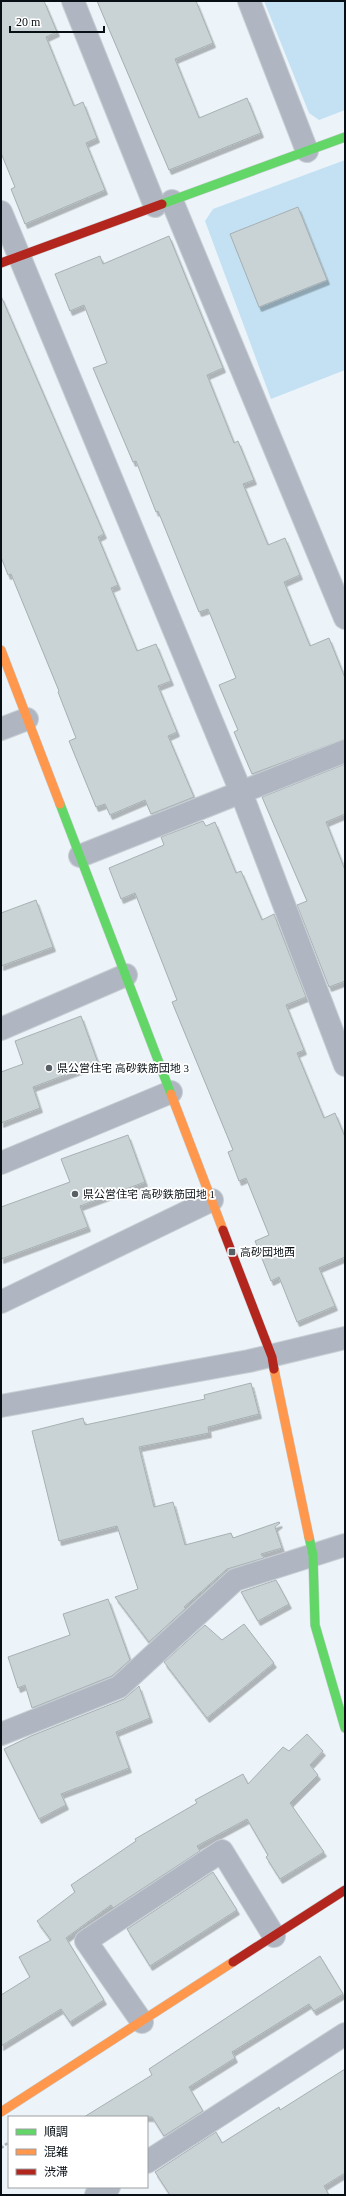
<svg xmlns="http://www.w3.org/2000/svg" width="346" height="2196" font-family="'Times New Roman','Noto Sans JP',serif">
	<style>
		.green { fill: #c3e1f3 }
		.building { fill: #c9d2d5; stroke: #a7b0b3; filter: url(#shadow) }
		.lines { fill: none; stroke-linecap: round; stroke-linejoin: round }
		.street-casing { stroke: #c8cfd4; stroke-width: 24 }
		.fast-casing { stroke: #c8cfd4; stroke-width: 10 }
		.slow-casing { stroke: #c8cfd4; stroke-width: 10 }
		.jam-casing { stroke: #c8cfd4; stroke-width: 10 }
		.path { stroke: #aab0b8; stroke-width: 2.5; stroke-dasharray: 3 2; stroke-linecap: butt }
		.street { stroke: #afb6c2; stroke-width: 22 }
		.fast { stroke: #63d668; stroke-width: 9 }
		.slow { stroke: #ff974d; stroke-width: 9 }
		.jam { stroke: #b3261e; stroke-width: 9 }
		.poi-dot { fill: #586065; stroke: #fff; stroke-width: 1.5 }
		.labels { text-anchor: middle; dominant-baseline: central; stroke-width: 3.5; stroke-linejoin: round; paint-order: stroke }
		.poi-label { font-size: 11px; fill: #081015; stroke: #fff; text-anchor: start }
	</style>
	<defs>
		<filter id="shadow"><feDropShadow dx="2.5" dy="4.5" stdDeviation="0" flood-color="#0004"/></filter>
	</defs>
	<rect width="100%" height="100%" fill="#ecf4f9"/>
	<path class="green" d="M 264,1 L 345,1 L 345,110 L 319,120 L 309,113 Z
		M 345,160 L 345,370 L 271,399 L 205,221 L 213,209 Z"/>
	<path class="building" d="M 1,1 L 44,1 L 57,32 L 46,37 L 74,106 L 83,102 L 97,138 L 86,143 L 105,190 L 25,224 L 11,189 L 15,187 L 1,153 Z
		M 97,1 L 196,1 L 213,43 L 175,59 L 199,118 L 247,98 L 261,133 L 169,170 Z
		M 298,207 L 327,280 L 259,307 L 230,234 Z
		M 169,236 L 223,368 L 207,375 L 234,443 L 238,441 L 254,480 L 243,484 L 268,545 L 285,538 L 300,575 L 284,582 L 310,646 L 329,638 L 345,678 L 345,739 L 252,774 L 234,732 L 238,730 L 219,685 L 236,678 L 208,609 L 199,612 L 158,511 L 156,512 L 136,461 L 133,462 L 93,368 L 107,363 L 84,305 L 70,311 L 55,274 L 100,256 L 103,264 Z
		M 1,296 L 104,534 L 98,537 L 118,585 L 111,588 L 137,651 L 156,644 L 171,681 L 158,686 L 177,732 L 168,736 L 194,797 L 151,814 L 145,800 L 110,815 L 105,804 L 96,807 L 69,741 L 76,738 L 58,692 L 59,691 L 11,574 L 8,575 L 1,557 Z
		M 345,764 L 345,814 L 326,822 L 345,870 L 345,981 L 329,987 L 297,905 L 307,901 L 262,797 Z
		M 203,821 L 206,826 L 215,822 L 236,873 L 241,871 L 262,920 L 274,914 L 306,997 L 286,1005 L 304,1050 L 297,1053 L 324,1118 L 335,1113 L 345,1137 L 345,1257 L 319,1268 L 335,1306 L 297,1322 L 279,1277 L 271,1281 L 255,1241 L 269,1235 L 246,1178 L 239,1181 L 228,1152 L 233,1150 L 172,1002 L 177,1000 L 135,893 L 121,899 L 109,868 L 164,845 L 161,837 Z
		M 36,900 L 53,947 L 1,966 L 1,913 Z
		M 81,1016 L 98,1063 L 33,1087 L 40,1108 L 1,1123 L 1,1072 L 23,1064 L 15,1041 Z
		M 128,1135 L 145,1182 L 80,1206 L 88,1227 L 1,1259 L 1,1207 L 70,1182 L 61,1159 Z
		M 251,1383 L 259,1414 L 208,1427 L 209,1433 L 139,1447 L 154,1507 L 173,1502 L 185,1545 L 231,1533 L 233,1538 L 279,1522 L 280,1523 L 275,1527 L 282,1548 L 261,1554 L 264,1558 L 227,1569 L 184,1607 L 186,1608 L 149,1642 L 115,1597 L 138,1589 L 117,1526 L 59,1541 L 32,1431 L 83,1418 L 85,1425 L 205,1399 L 204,1395 Z
		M 276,1580 L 289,1604 L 258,1621 L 241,1592 Z
		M 108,1599 L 130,1660 L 112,1676 L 32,1708 L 25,1685 L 18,1688 L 8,1657 L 70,1635 L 63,1614 Z
		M 244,1624 L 274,1663 L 207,1718 L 164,1662 L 205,1625 L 222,1640 Z
		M 139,1686 L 150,1718 L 116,1732 L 129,1768 L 61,1794 L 66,1805 L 39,1819 L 4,1749 L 31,1736 L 124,1699 Z
		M 307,1734 L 323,1751 L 310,1765 L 318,1775 L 290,1803 L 324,1852 L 280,1879 L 266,1857 L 268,1855 L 247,1819 L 197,1846 L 200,1851 L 113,1908 L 111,1905 L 66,1938 L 104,2000 L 70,2022 L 61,2009 L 1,2046 L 1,1995 L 30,1977 L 19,1957 L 51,1940 L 37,1921 L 75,1892 L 71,1885 L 136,1841 L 135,1839 L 197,1803 L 195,1800 L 243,1774 L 248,1784 L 283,1747 L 289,1751 Z
		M 213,1872 L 237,1910 L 150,1966 L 127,1929 Z
		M 320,1956 L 343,1994 L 314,2011 L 309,2004 L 232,2052 L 235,2058 L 189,2087 L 203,2111 L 164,2136 L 152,2117 L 84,2117 L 152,2075 L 149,2069 Z
		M 345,2069 L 345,2173 L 324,2186 L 329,2195 L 170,2195 L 155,2172 L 216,2132 L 222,2143 L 279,2107 L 280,2110 Z"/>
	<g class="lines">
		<defs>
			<path id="street" d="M 73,1 L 155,206
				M 249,1 L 307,151
				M 172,201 L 345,618
				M 1,212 L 241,792 L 345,1065
				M 1,729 L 27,719
				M 80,856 L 345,751
				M 1,1029 L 126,975
				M 1,1163 L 171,1092
				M 1,1302 L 212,1200
				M 1,1406 L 249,1361 L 345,1338
				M 1,1734 L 119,1687 L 235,1580 L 345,1545
				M 142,2022 L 86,1941 L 222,1851 L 274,1936
				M 147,2162 L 345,2034
				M 96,2195 L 109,2187"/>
			<path id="fast" d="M 162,204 L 345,137
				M 60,804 L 171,1094
				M 309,1537 L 313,1555 L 315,1625 L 345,1728"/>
			<path id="slow" d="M 1,650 L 60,804
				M 171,1094 L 223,1230
				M 274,1369 L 309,1537
				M 1,2112 L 233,1962"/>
			<path id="jam" d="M 1,263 L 162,204
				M 223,1230 L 272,1357 L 274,1369
				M 233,1962 L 345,1890"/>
		</defs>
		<use href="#street" class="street-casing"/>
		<use href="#fast" class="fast-casing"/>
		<use href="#slow" class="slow-casing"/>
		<use href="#jam" class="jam-casing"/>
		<path class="path" d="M 1,2148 L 9,2142"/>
		<use href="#street" class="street"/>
		<use href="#fast" class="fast"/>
		<use href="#slow" class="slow"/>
		<use href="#jam" class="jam"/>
	</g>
	<g class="poi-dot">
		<circle cx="49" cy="1068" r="4"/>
		<circle cx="75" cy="1194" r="4"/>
		<rect x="228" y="1248" width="8" height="8" rx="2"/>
	</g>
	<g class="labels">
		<g class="poi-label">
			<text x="57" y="1068">県公営住宅 高砂鉄筋団地 3</text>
			<text x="83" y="1194">県公営住宅 高砂鉄筋団地 1</text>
			<text x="240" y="1252">高砂団地西</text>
		</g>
	</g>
	<rect width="346" height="2196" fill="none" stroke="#081015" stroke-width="4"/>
	<rect x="8" y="2116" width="140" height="72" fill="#ffffff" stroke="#9c9fa1"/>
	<rect x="16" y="2129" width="20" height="6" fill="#63d668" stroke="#9c9fa1"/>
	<text x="44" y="2136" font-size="12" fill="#081015">順調</text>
	<rect x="16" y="2149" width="20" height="6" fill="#ff974d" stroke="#9c9fa1"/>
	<text x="44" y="2156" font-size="12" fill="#081015">混雑</text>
	<rect x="16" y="2169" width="20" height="6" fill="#b3261e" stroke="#9c9fa1"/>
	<text x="44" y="2176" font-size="12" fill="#081015">渋滞</text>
	<path d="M10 26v6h94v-6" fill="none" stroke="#081015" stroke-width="2"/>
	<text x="16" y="26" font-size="12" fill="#081015" stroke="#ffffff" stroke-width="3" paint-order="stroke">20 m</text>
</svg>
